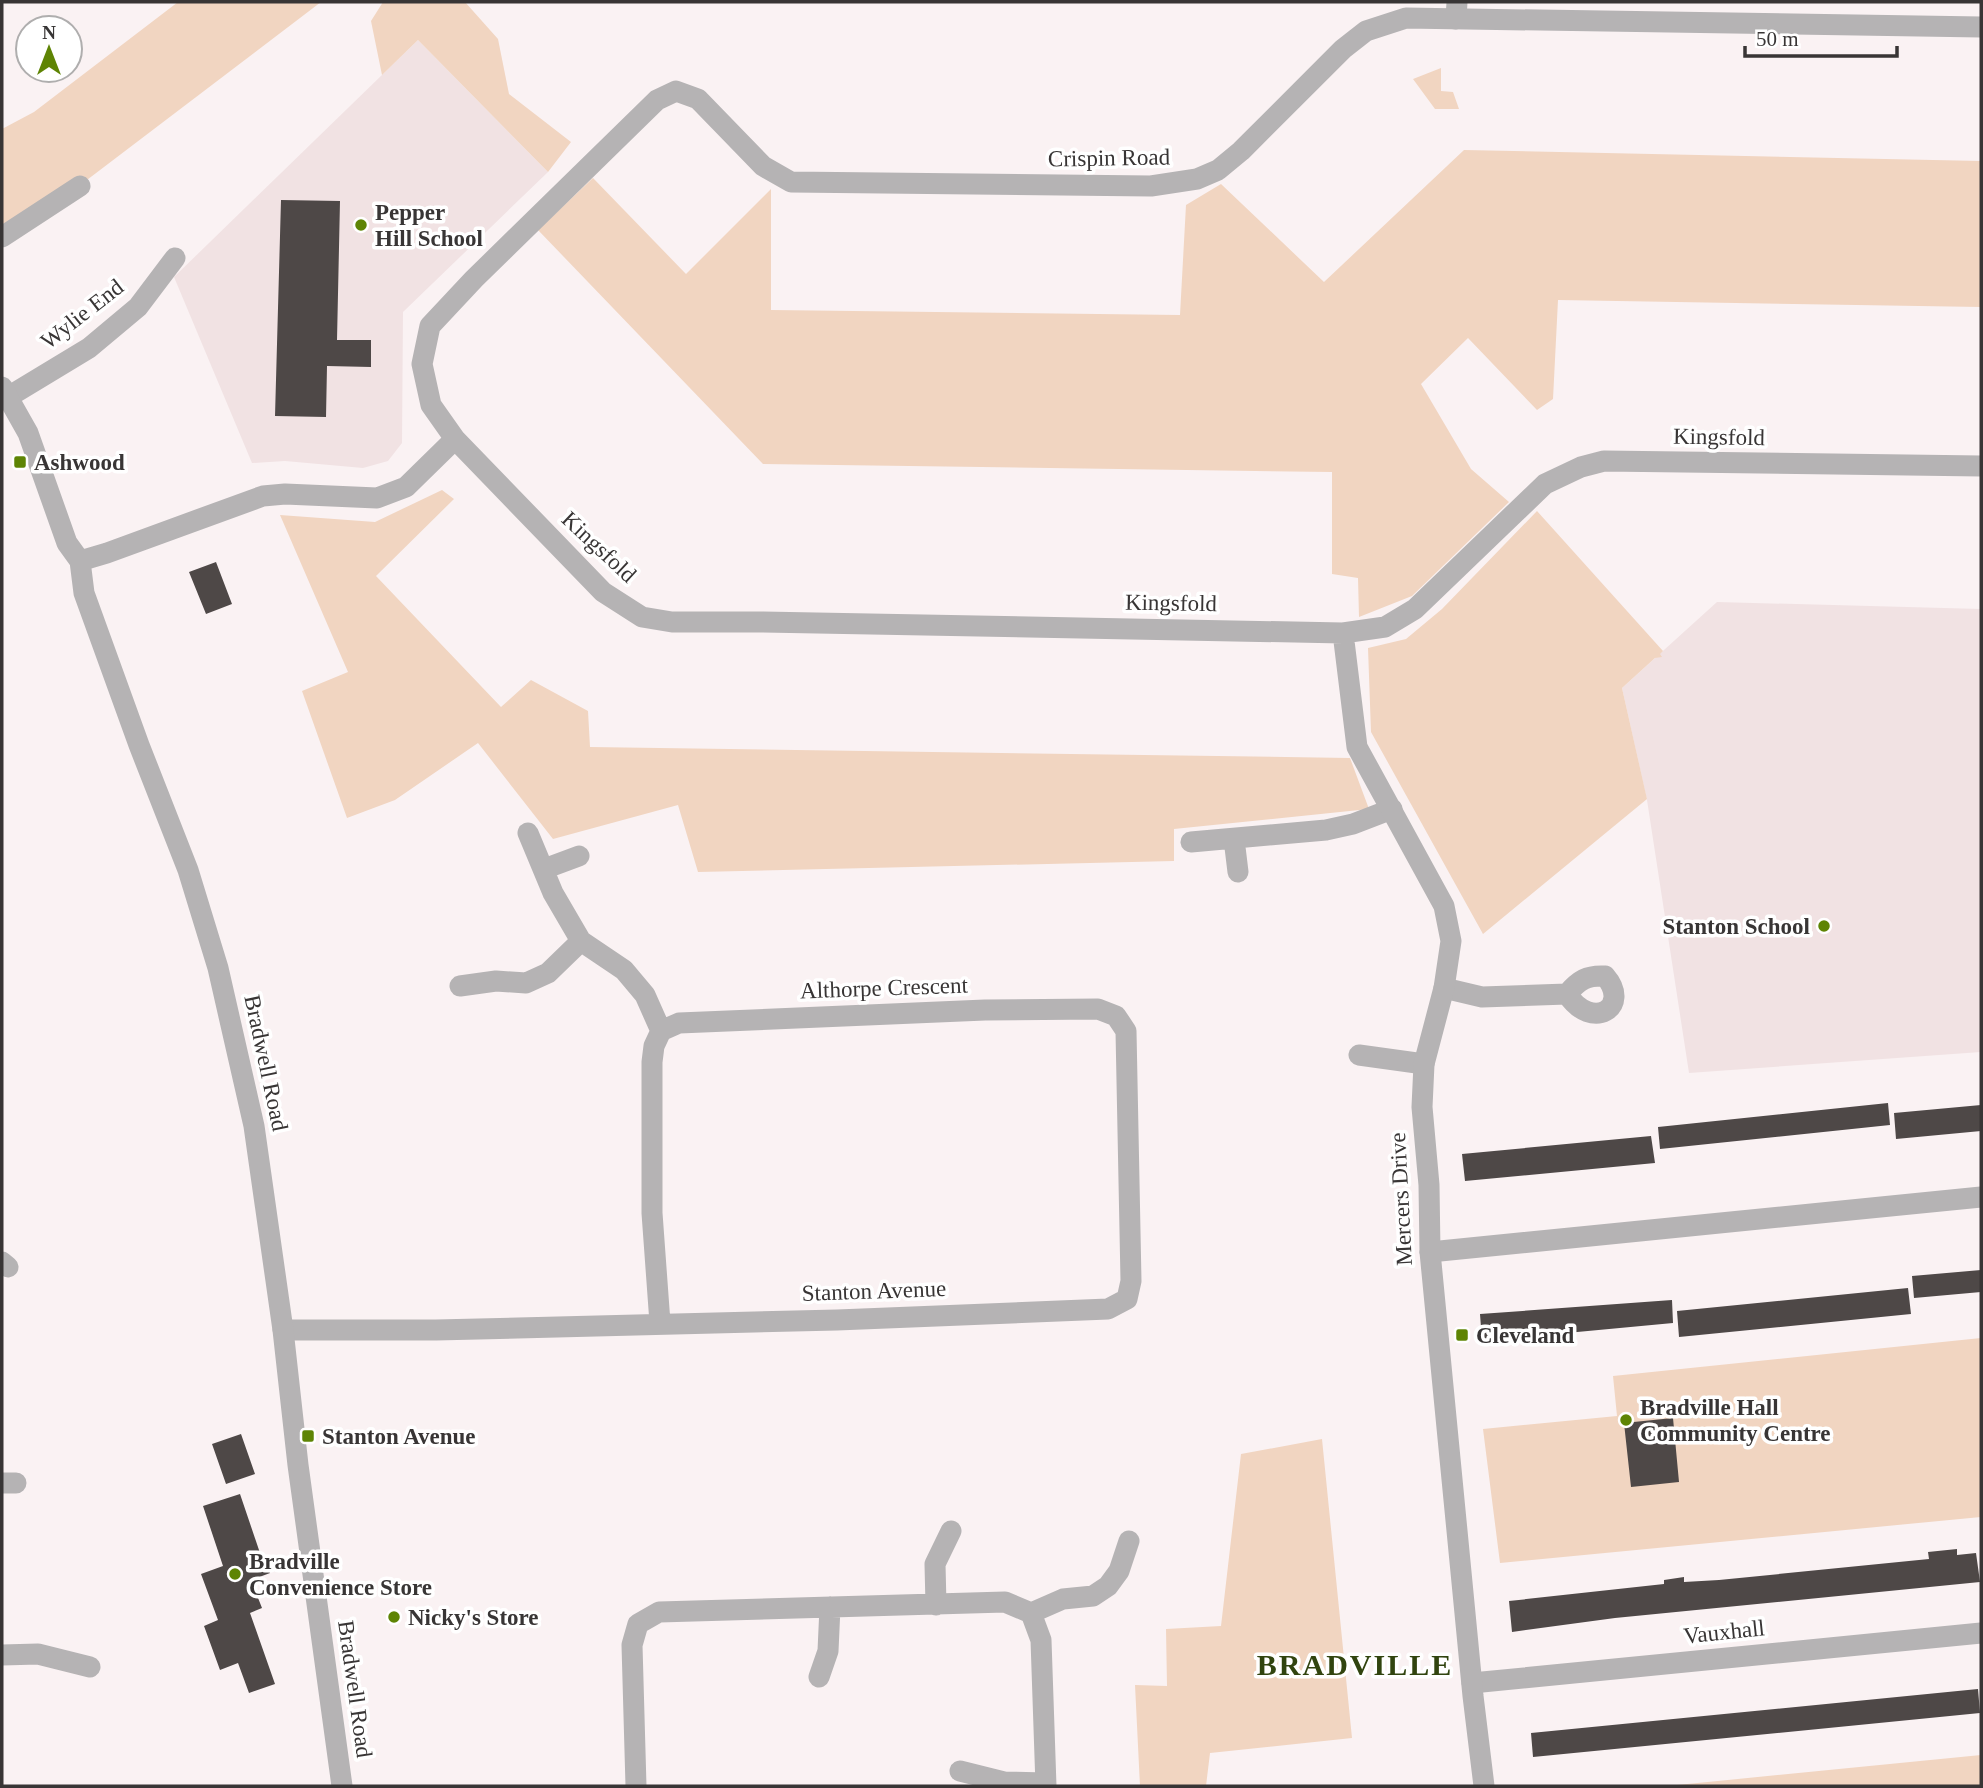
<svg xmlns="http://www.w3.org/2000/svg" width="1983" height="1788" font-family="'Times New Roman',serif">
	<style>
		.built { fill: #f1e2e3 }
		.green { fill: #f1d5c1 }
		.building { fill: #4e4847 }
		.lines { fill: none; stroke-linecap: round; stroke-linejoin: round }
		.minor { stroke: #b5b3b4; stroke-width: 21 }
		.tertiary { stroke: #b5b3b4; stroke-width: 21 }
		.poi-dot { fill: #5e8404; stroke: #fff; stroke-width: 2.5 }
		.labels { text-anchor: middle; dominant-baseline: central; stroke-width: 7; stroke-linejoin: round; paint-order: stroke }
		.street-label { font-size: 23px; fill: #383535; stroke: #fff }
		.poi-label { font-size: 23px; font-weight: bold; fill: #383535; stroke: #fff; text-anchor: start }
		.district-label { font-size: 30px; font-weight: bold; letter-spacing: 2px; fill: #31440f; stroke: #fff }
	</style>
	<rect width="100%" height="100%" fill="#faf2f3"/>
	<path class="built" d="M 418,40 L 548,172 L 403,312 L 402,443 L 388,461 L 363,468 L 285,461 L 252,463 L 174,277 Z
		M 1717,602 L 1981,609 L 1981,1052 L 1689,1073 L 1647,800 L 1622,688 Z"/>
	<path class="green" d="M 178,2 L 321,2 L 54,205 L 2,232 L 2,129 L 34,112 Z
		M 383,2 L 465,2 L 498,39 L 509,94 L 571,142 L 548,172 L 418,40 L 382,75 L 371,21 Z
		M 1441,68 L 1441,91 L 1453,92 L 1459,109 L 1435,109 L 1413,79 Z
		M 1464,150 L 1981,161 L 1981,307 L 1558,300 L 1553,399 L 1537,410 L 1468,338 L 1421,384 L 1471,469 L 1509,502 L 1412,596 L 1359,617 L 1358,578 L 1332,574 L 1332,472 L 763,464 L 538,230 L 593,178 L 686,274 L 771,189 L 771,310 L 1180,315 L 1186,205 L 1221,184 L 1324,282 Z
		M 442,490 L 454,499 L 376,576 L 501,707 L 531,680 L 588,711 L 590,747 L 1350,758 L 1369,809 L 1174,829 L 1174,861 L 698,872 L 678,805 L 553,839 L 478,743 L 395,800 L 347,818 L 302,691 L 348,672 L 280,515 L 375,522 Z
		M 1537,511 L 1663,651 L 1660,654 L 1662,657 L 1655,658 L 1622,688 L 1647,799 L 1483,934 L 1371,732 L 1368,648 L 1406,639 L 1442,609 Z
		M 1981,1338 L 1981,1517 L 1500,1563 L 1483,1429 L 1617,1416 L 1613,1376 Z
		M 1322,1439 L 1352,1738 L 1210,1753 L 1206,1786 L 1140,1786 L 1135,1685 L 1167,1686 L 1166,1629 L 1221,1626 L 1241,1454 Z
		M 1981,1755 L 1981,1786 L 1667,1786 Z"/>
	<path class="building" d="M 281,200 L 340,201 L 337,340 L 371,340 L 371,367 L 327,366 L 326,417 L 275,416 Z
		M 216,562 L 232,604 L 206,614 L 189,572 Z
		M 1888,1103 L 1890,1125 L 1660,1149 L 1658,1127 Z
		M 1981,1105 L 1981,1131 L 1896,1139 L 1894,1113 Z
		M 1651,1136 L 1655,1163 L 1465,1181 L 1462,1154 Z
		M 1981,1270 L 1981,1292 L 1914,1298 L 1912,1276 Z
		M 1908,1288 L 1911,1314 L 1679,1337 L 1677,1311 Z
		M 1672,1300 L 1673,1323 L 1482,1341 L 1480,1314 Z
		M 1673,1418 L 1679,1482 L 1631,1487 L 1624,1423 Z
		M 241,1434 L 255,1474 L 226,1484 L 212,1444 Z
		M 240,1494 L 260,1553 L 262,1552 L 270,1573 L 251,1580 L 262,1608 L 250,1613 L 275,1684 L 249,1693 L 238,1663 L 220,1670 L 204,1626 L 218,1620 L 201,1574 L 223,1566 L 203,1506 Z
		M 1957,1549 L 1957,1555 L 1976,1553 L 1980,1582 L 1615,1618 L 1512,1632 L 1509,1601 L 1664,1584 L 1664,1580 L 1684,1577 L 1684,1582 L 1719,1580 L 1929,1559 L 1928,1552 Z
		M 1978,1689 L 1980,1713 L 1533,1757 L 1531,1733 Z"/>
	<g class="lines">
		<path class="minor" d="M 1456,19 L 1457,2
			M 2,237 L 80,186
			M 8,397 L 89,348 L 138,307 L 175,258
			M 528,833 L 553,893 L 581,941 L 624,970 L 645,995 L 661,1031
			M 1234,839 L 1238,872
			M 1191,842 L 1326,830 L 1353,824 L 1392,809
			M 544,869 L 579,856
			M 460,986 L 496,981 L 526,983 L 548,973 L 581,941
			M 1444,988 L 1482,997 L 1567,994 C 1579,980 1587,975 1605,976 C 1632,1007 1592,1032 1567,994
			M 1359,1055 L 1424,1064
			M 1430,1252 L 1981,1197
			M 2,1262 L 8,1267
			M 283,1330 L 436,1330 L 837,1320 L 1108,1309 L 1127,1299 L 1131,1281 L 1126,1031 L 1116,1016 L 1098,1009 L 985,1010 L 679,1023 L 661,1031 L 654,1046 L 652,1062 L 652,1213 L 660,1323
			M 2,1483 L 16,1483
			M 936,1605 L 935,1564 L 951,1531
			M 1031,1613 L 1063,1599 L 1093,1596 L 1108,1586 L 1119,1571 L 1129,1541
			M 2,1655 L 38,1654 L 90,1667
			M 819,1677 L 828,1651 L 830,1607
			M 1472,1683 L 1981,1633
			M 960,1771 L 1004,1782 L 1046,1783
			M 636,1786 L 632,1645 L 638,1624 L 659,1612 L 1005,1602 L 1031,1613 L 1041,1640 L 1046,1786"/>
		<path class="tertiary" d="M 1981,27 L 1406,18 L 1366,31 L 1343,49 L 1241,151 L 1218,170 L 1197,179 L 1151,186 L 791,182 L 763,166 L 698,99 L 676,91 L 657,100 L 474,279 L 430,326 L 422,364 L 431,405 L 455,439 L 603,592 L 642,617 L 672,622 L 763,622 L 1343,633 L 1385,627 L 1415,609 L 1545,484 L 1581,467 L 1604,461 L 1981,466
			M 2,387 L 28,433 L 67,543 L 80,561 L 84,593 L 139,745 L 188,870 L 218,968 L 254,1126 L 283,1330 L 298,1465 L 342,1786
			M 80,561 L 107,553 L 263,496 L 285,494 L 377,498 L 406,487 L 455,439
			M 1343,633 L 1357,747 L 1444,906 L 1451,941 L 1444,988 L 1424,1064 L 1422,1107 L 1429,1185 L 1430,1252 L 1473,1696 L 1484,1786"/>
	</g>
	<g class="poi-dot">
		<circle cx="361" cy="225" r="7"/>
		<rect x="13" y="455" width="14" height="14" rx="3.5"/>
		<circle cx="1824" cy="926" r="7"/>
		<rect x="1455" y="1328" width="14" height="14" rx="3.5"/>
		<circle cx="1626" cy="1420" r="7"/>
		<rect x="301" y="1429" width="14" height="14" rx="3.5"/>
		<circle cx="235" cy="1574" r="7"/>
		<circle cx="394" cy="1617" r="7"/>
	</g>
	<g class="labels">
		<g class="street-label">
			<text transform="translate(1109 158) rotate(-1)">Crispin Road</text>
			<text transform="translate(82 314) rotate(-38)">Wylie End</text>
			<text transform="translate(1719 437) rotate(1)">Kingsfold</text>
			<text transform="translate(599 547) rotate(43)">Kingsfold</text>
			<text transform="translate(1171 603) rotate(1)">Kingsfold</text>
			<text transform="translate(884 988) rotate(-2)">Althorpe Crescent</text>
			<text transform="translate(266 1063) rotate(78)">Bradwell Road</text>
			<text transform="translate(1401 1199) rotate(-93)">Mercers Drive</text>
			<text transform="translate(874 1291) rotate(-2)">Stanton Avenue</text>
			<text transform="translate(1724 1632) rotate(-6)">Vauxhall</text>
			<text transform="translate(355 1689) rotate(82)">Bradwell Road</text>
		</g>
		<g class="poi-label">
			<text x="375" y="212">Pepper<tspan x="375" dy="26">Hill School</tspan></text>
			<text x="34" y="462">Ashwood</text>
			<text x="1810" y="926" text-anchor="end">Stanton School</text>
			<text x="1476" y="1335">Cleveland</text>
			<text x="1640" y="1407">Bradville Hall<tspan x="1640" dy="26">Community Centre</tspan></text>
			<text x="322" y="1436">Stanton Avenue</text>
			<text x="249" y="1561">Bradville<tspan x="249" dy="26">Convenience Store</tspan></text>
			<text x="408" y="1617">Nicky's Store</text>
		</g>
		<g class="district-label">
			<text x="1355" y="1664">BRADVILLE</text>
		</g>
	</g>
	<rect width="1983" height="1788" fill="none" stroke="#383535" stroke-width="7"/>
	<g transform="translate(49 49)"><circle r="33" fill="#ffffff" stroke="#afaeae" stroke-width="2"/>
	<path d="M0-5L12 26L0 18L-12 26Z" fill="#5e8404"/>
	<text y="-10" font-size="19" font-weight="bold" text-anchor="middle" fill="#383535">N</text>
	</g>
	<path d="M1745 46v10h152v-10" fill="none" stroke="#383535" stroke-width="3.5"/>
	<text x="1756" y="46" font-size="21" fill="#383535" stroke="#ffffff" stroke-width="5" paint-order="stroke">50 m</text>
</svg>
